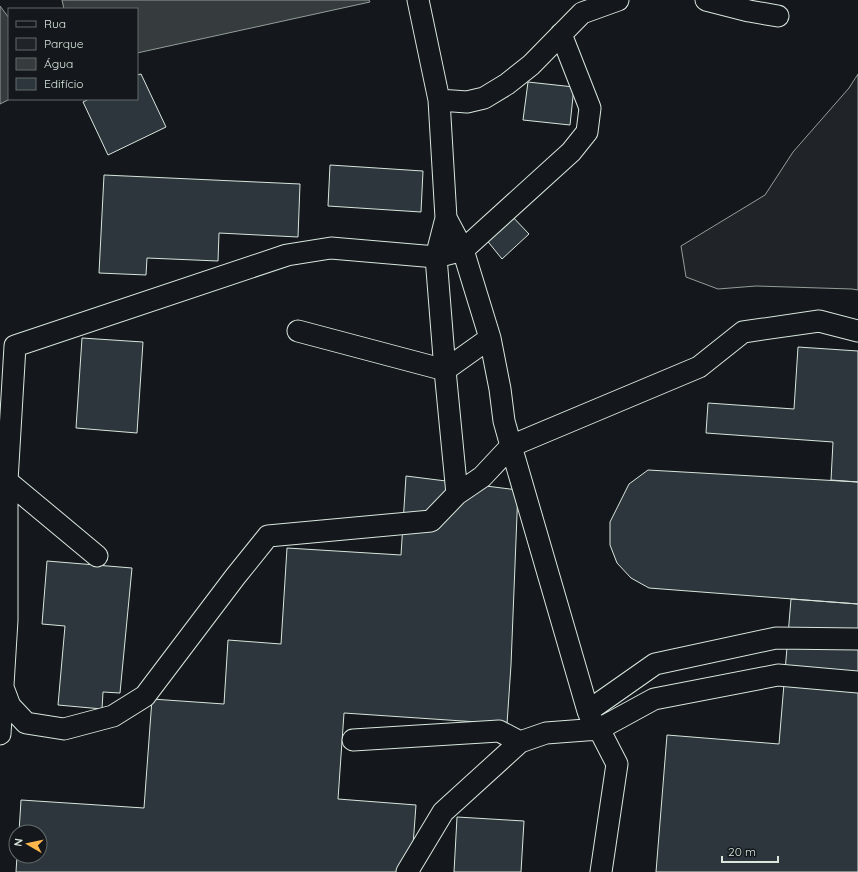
<svg xmlns="http://www.w3.org/2000/svg" width="858" height="872" font-family="Quicksand,sans-serif">
	<style>
		.green { fill: #202428; stroke: #939e99 }
		.water { fill: #363b3e; stroke: #939e99 }
		.building { fill: #2c363c; stroke: #d8e6dc }
		.lines { fill: none; stroke-linecap: round; stroke-linejoin: round }
		.minor-casing { stroke: #d8e6dc; stroke-width: 23 }
		.minor { stroke: #14181c; stroke-width: 21 }
	</style>
	<rect width="100%" height="100%" fill="#14181c"/>
	<path class="green" d="M 858,74 L 858,290 L 852,289 L 756,286 L 718,289 L 686,277 L 681,246 L 765,195 L 793,152 L 849,88 Z"/>
	<path class="water" d="M 62,0 L 369,0 L 370,2 L 137,53 L 137,9 L 64,9 Z
		M 0,6 L 9,18 L 10,99 L 0,104 Z"/>
	<path class="building" d="M 141,74 L 166,127 L 108,155 L 83,102 L 89,99 L 137,99 L 137,75 Z
		M 528,82 L 574,87 L 570,125 L 523,120 Z
		M 330,165 L 423,171 L 421,212 L 328,206 Z
		M 104,175 L 300,184 L 298,237 L 219,233 L 218,261 L 147,258 L 146,275 L 99,273 Z
		M 509,213 L 529,234 L 502,259 L 485,238 Z
		M 82,338 L 143,342 L 137,433 L 76,428 Z
		M 798,347 L 858,351 L 858,482 L 831,480 L 833,442 L 706,433 L 708,403 L 794,409 Z
		M 648,470 L 858,482 L 858,604 L 649,588 L 631,578 L 617,563 L 610,545 L 610,522 L 629,484 Z
		M 406,476 L 518,490 L 511,665 L 507,724 L 344,713 L 338,799 L 416,805 L 411,872 L 16,872 L 17,856 L 40,856 L 40,832 L 19,832 L 21,800 L 144,808 L 152,699 L 224,704 L 228,640 L 281,644 L 287,548 L 401,555 Z
		M 47,561 L 132,568 L 120,693 L 103,692 L 102,709 L 58,705 L 65,626 L 42,624 Z
		M 791,599 L 858,604 L 858,872 L 656,872 L 667,735 L 779,744 Z
		M 457,817 L 524,821 L 521,872 L 454,872 Z"/>
	<g class="lines">
		<defs>
			<path id="minor" d="M 418,0 L 439,100 L 467,102 L 484,98 L 507,84 L 531,65 L 582,13 L 618,0
				M 706,0 L 749,11 L 778,16
				M 439,100 L 446,218 L 436,257 L 463,250 L 446,218
				M 298,331 L 445,370 L 490,338
				M 7,481 L 97,556
				M 457,494 L 482,477 L 511,446 L 504,421 L 500,389 L 490,338 L 463,250 L 571,152 L 587,132 L 590,108 L 561,34
				M 588,711 L 655,664 L 776,638 L 858,639
				M 0,734 L 7,620 L 7,481 L 15,346 L 287,255 L 331,248 L 436,257 L 445,370 L 457,494 L 431,521 L 268,536 L 235,577 L 151,688 L 145,696 L 113,716 L 64,729 L 26,723 L 10,706 L 4,690
				M 353,740 L 499,731 L 520,742
				M 407,872 L 443,812 L 520,742 L 546,733 L 599,729 L 654,699 L 778,675 L 858,682
				M 601,872 L 617,764 L 599,729 L 592,721 L 588,711 L 511,446 L 699,367 L 743,332 L 819,321 L 858,331"/>
		</defs>
		<use href="#minor" class="minor-casing"/>
		<use href="#minor" class="minor"/>
	</g>
	<rect x="8" y="8" width="130" height="92" fill="#14181c" stroke="#626a69"/>
	<rect x="16" y="21" width="20" height="6" fill="#14181c" stroke="#626a69"/>
	<text x="44" y="28" font-size="12" fill="#d8e6dc">Rua</text>
	<rect x="16" y="38" width="20" height="12" fill="#202428" stroke="#626a69"/>
	<text x="44" y="48" font-size="12" fill="#d8e6dc">Parque</text>
	<rect x="16" y="58" width="20" height="12" fill="#363b3e" stroke="#626a69"/>
	<text x="44" y="68" font-size="12" fill="#d8e6dc">Água</text>
	<rect x="16" y="78" width="20" height="12" fill="#2c363c" stroke="#626a69"/>
	<text x="44" y="88" font-size="12" fill="#d8e6dc">Edifício</text>
	<g transform="translate(28 844) rotate(279)"><circle r="19" fill="#14181c" stroke="#626a69"/>
	<path d="M0-3L7 15L0 10L-7 15Z" fill="#ffb74d"/>
	<text y="-6" font-size="11" font-weight="bold" text-anchor="middle" fill="#d8e6dc">N</text>
	</g>
	<path d="M722 856v6h56v-6" fill="none" stroke="#d8e6dc" stroke-width="2"/>
	<text x="728" y="856" font-size="12" fill="#d8e6dc" stroke="#14181c" stroke-width="3" paint-order="stroke">20 m</text>
</svg>
